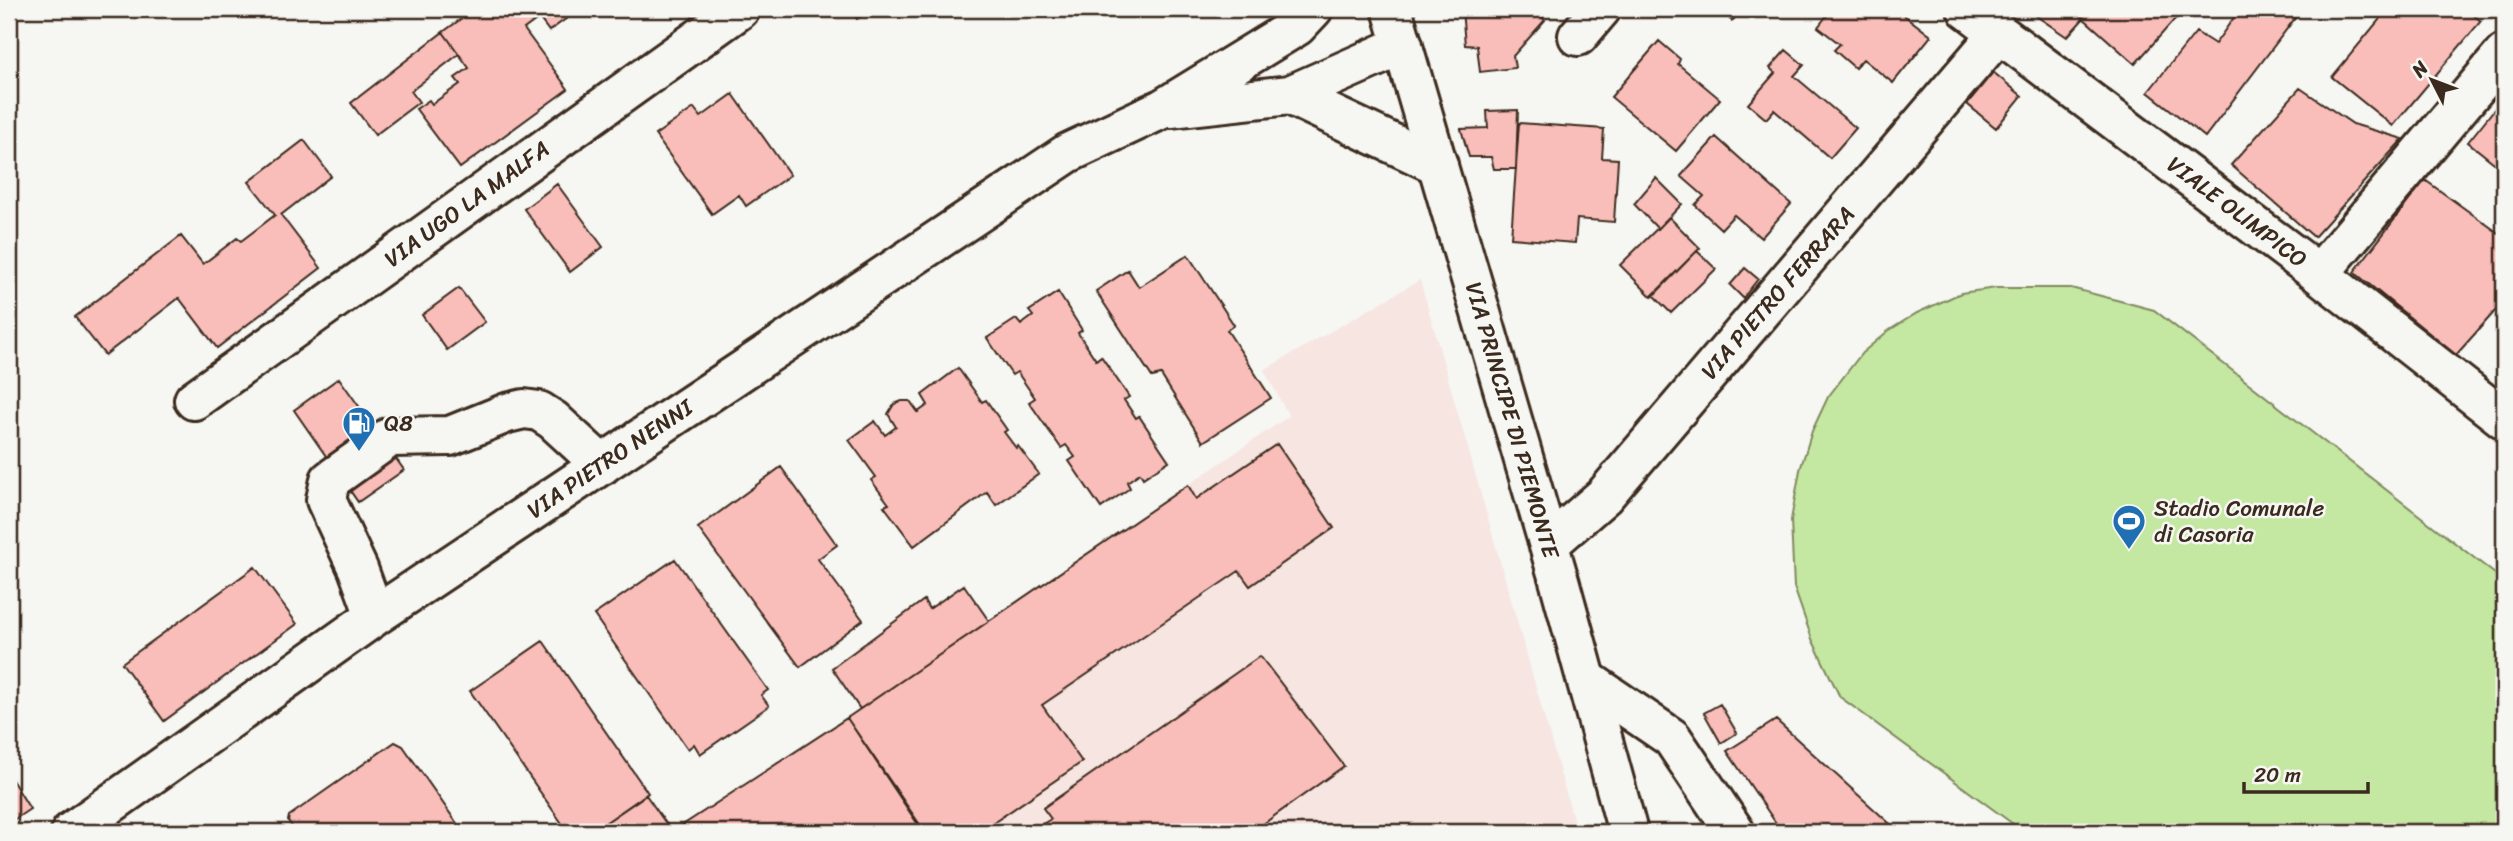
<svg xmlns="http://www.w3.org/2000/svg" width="2513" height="841" font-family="Sriracha,sans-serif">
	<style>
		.built { fill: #f7e5e1 }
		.green { fill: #c4e8a2; stroke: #808960; stroke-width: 2 }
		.building { fill: #fabeba; stroke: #3b2a1e; stroke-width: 2 }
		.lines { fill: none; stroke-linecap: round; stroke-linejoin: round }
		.minor-casing { stroke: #3b2a1e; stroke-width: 44 }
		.major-casing { stroke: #3b2a1e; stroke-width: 44 }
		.minor { stroke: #f6f6f2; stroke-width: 38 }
		.major { stroke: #f6f6f2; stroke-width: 38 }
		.labels { text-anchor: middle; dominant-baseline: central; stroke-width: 5; stroke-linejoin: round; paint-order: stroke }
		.street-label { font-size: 23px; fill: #3b2a1e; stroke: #f6f6f2 }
		.poi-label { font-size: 23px; fill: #3b2a1e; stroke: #f6f6f2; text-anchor: start }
	</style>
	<rect width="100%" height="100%" fill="#f6f6f2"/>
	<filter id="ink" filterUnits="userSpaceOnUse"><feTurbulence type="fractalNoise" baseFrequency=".0143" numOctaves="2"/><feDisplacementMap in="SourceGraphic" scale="14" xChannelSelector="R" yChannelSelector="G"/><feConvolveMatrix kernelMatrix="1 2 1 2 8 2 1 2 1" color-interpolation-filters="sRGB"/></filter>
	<g filter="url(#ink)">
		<path class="built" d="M 1420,280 L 1577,832 L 672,832 L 860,709 L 1289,416 L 1264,370 Z"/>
		<path class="green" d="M 1996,288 L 2071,288 L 2154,310 L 2504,581 L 2504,832 L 2024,832 L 1840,697 L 1812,639 L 1794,587 L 1791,520 L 1800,470 L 1812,431 L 1828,397 L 1862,353 L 1888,331 L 1917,313 L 1961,293 Z"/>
		<path class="building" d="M 475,9 L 571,9 L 574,13 L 549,31 L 539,18 L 524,29 L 568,89 L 460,168 L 416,109 L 429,100 L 432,104 L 460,84 L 455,78 L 469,68 L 443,32 Z
			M 850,9 L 872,9 L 857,19 Z
			M 1462,9 L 1532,9 L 1545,20 L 1513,56 L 1515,68 L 1480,72 L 1477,46 L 1465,45 Z
			M 1719,9 L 1743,9 L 1732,21 Z
			M 1832,9 L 1896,9 L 1931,36 L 1893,83 L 1863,59 L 1855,68 L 1834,50 L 1840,44 L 1818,27 Z
			M 2041,9 L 2073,9 L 2084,18 L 2067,37 L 2035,15 Z
			M 2073,9 L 2184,9 L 2135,64 Z
			M 2240,9 L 2302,9 L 2205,137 L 2148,92 L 2196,32 L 2215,44 Z
			M 2388,9 L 2466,9 L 2481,21 L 2393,126 L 2332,77 Z
			M 443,32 L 459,54 L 411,91 L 419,102 L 375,135 L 351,103 Z
			M 1659,41 L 1680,59 L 1678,64 L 1720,99 L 1676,151 L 1611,97 Z
			M 1786,50 L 1804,65 L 1794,76 L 1856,128 L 1830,158 L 1774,110 L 1766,119 L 1748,104 L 1775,73 L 1770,68 Z
			M 1993,72 L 2022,96 L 1996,128 L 1967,104 Z
			M 2300,88 L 2353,124 L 2403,139 L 2314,237 L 2231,165 Z
			M 733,94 L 790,175 L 746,206 L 739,195 L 712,214 L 655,135 L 694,108 L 701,117 Z
			M 2504,97 L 2504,171 L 2468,142 Z
			M 1518,110 L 1516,169 L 1494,169 L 1491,157 L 1469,157 L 1461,129 L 1488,128 L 1487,111 Z
			M 1519,123 L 1604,129 L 1602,158 L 1618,159 L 1614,222 L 1577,219 L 1575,243 L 1511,238 Z
			M 1716,137 L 1791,204 L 1761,238 L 1734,215 L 1721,229 L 1695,205 L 1704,196 L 1681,176 Z
			M 304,140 L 331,176 L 281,215 L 321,268 L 217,348 L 179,298 L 105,355 L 75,317 L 181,236 L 203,264 L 237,238 L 241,241 L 275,215 L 249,182 Z
			M 1656,178 L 1682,204 L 1658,229 L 1634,204 Z
			M 2425,180 L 2504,237 L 2504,301 L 2456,355 L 2354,272 Z
			M 557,184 L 603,247 L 570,272 L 524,209 Z
			M 1669,217 L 1700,248 L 1652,297 L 1620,265 Z
			M 1697,251 L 1716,269 L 1671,313 L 1653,295 Z
			M 1188,255 L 1234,325 L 1227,330 L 1271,398 L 1203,442 L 1161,375 L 1152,377 L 1096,291 L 1128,270 L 1139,287 Z
			M 1745,268 L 1758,279 L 1743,298 L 1730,285 Z
			M 459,288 L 485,322 L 447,350 L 422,315 Z
			M 1058,292 L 1082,330 L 1078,333 L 1096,360 L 1101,356 L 1129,397 L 1124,400 L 1136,418 L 1139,416 L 1169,461 L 1143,478 L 1140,473 L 1127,482 L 1130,488 L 1101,508 L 1069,461 L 1075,457 L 1066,445 L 1061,448 L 1029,402 L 1035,398 L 1017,372 L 1012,375 L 987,338 L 1016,319 L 1021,325 L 1033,316 L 1029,311 Z
			M 958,368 L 982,402 L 986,400 L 1007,430 L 1004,432 L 1016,448 L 1018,446 L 1039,474 L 996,505 L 987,492 L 914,546 L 884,506 L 889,504 L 871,480 L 876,477 L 849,440 L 875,421 L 885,435 L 896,427 L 888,414 L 894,404 L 902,401 L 910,401 L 918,412 L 928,405 L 922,395 Z
			M 339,378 L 404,470 L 358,502 L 294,410 Z
			M 1277,444 L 1334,528 L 1250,586 L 1239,571 L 1042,705 L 1082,762 L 980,832 L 925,832 L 847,718 L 1188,485 L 1196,499 Z
			M 781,467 L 837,545 L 818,559 L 863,620 L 800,667 L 698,528 Z
			M 675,559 L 768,690 L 761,695 L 769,706 L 700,754 L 694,744 L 688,749 L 594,615 Z
			M 255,567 L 297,624 L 164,721 L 122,663 Z
			M 964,585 L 989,621 L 860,709 L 832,668 L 924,600 L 929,609 Z
			M 543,641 L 648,793 L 592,832 L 568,832 L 470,691 Z
			M 1260,656 L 1344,766 L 1252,832 L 1029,832 L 1051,819 L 1043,808 Z
			M 1720,704 L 1737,733 L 1721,743 L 1704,713 Z
			M 847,718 L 923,832 L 672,832 Z
			M 1776,720 L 1899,832 L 1782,832 L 1727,751 Z
			M 395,742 L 403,746 L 463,832 L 296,832 L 288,821 L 289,816 Z
			M 9,775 L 30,809 L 9,823 Z
			M 646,795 L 672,832 L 592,832 Z"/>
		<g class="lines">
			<defs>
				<path id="minor" d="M 1967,9 L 2319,274 L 2504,419
					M 1578,36 L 1601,9
					M 1290,95 L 1438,165
					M 1171,108 L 1290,95 L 1403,45
					M 2319,274 L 2504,54
					M 194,400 L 740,9
					M 1549,544 L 1604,496 L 1999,33
					M 375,616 L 358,569 L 326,500 L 330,480 L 390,437 L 450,436 L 507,413 L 524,409 L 539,411 L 553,420 L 602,465
					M 1587,680 L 1672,738 L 1735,832
					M 71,832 L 375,616 L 1068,153 L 1162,109 L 1297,26 L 1313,9"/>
				<path id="major" d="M 1392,9 L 1559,580 L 1628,832"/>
			</defs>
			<use href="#minor" class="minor-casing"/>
			<use href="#major" class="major-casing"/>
			<use href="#minor" class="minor"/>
			<use href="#major" class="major"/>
		</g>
	</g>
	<defs>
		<symbol id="fuel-pin" viewBox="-11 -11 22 30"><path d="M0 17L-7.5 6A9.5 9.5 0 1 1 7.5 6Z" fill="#1f6fb2" stroke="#f6f6f2"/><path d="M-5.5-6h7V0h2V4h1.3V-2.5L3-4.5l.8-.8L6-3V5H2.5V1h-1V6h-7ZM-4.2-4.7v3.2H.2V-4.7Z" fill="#fff"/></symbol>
		<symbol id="stadium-pin" viewBox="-11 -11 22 30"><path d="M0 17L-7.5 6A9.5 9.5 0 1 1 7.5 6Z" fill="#1f6fb2" stroke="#f6f6f2"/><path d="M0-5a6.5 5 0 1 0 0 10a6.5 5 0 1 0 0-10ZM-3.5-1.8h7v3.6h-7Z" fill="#fff"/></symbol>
	</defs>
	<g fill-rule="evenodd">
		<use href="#fuel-pin" x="340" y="404" width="38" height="52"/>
		<use href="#stadium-pin" x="2110" y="502" width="38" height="52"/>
	</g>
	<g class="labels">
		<g class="street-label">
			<text transform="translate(467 204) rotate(-36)">VIA UGO LA MALFA</text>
			<text transform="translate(2237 212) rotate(37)">VIALE OLIMPICO</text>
			<text transform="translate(1778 293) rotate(-49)">VIA PIETRO FERRARA</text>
			<text transform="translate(1512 420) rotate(74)">VIA PRINCIPE DI PIEMONTE</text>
			<text transform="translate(610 459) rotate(-34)">VIA PIETRO NENNI</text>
		</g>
		<g class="poi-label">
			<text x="384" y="423">Q8</text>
			<text x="2154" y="508">Stadio Comunale<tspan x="2154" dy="26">di Casoria</tspan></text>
		</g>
	</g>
	<rect width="2513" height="841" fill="none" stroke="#f6f6f2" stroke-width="35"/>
	<rect x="18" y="18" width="2478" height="806" fill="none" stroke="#3b2a1e" stroke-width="2.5" filter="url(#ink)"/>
	<g transform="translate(2432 80) rotate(312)" stroke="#f6f6f2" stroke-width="5" paint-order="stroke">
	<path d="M0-5L12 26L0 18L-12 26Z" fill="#3b2a1e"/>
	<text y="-10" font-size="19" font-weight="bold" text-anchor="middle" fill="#3b2a1e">N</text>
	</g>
	<path d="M2244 782v10h124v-10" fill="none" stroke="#3b2a1e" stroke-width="3.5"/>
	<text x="2254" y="782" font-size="21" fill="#3b2a1e" stroke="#f6f6f2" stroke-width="5" paint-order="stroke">20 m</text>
</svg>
